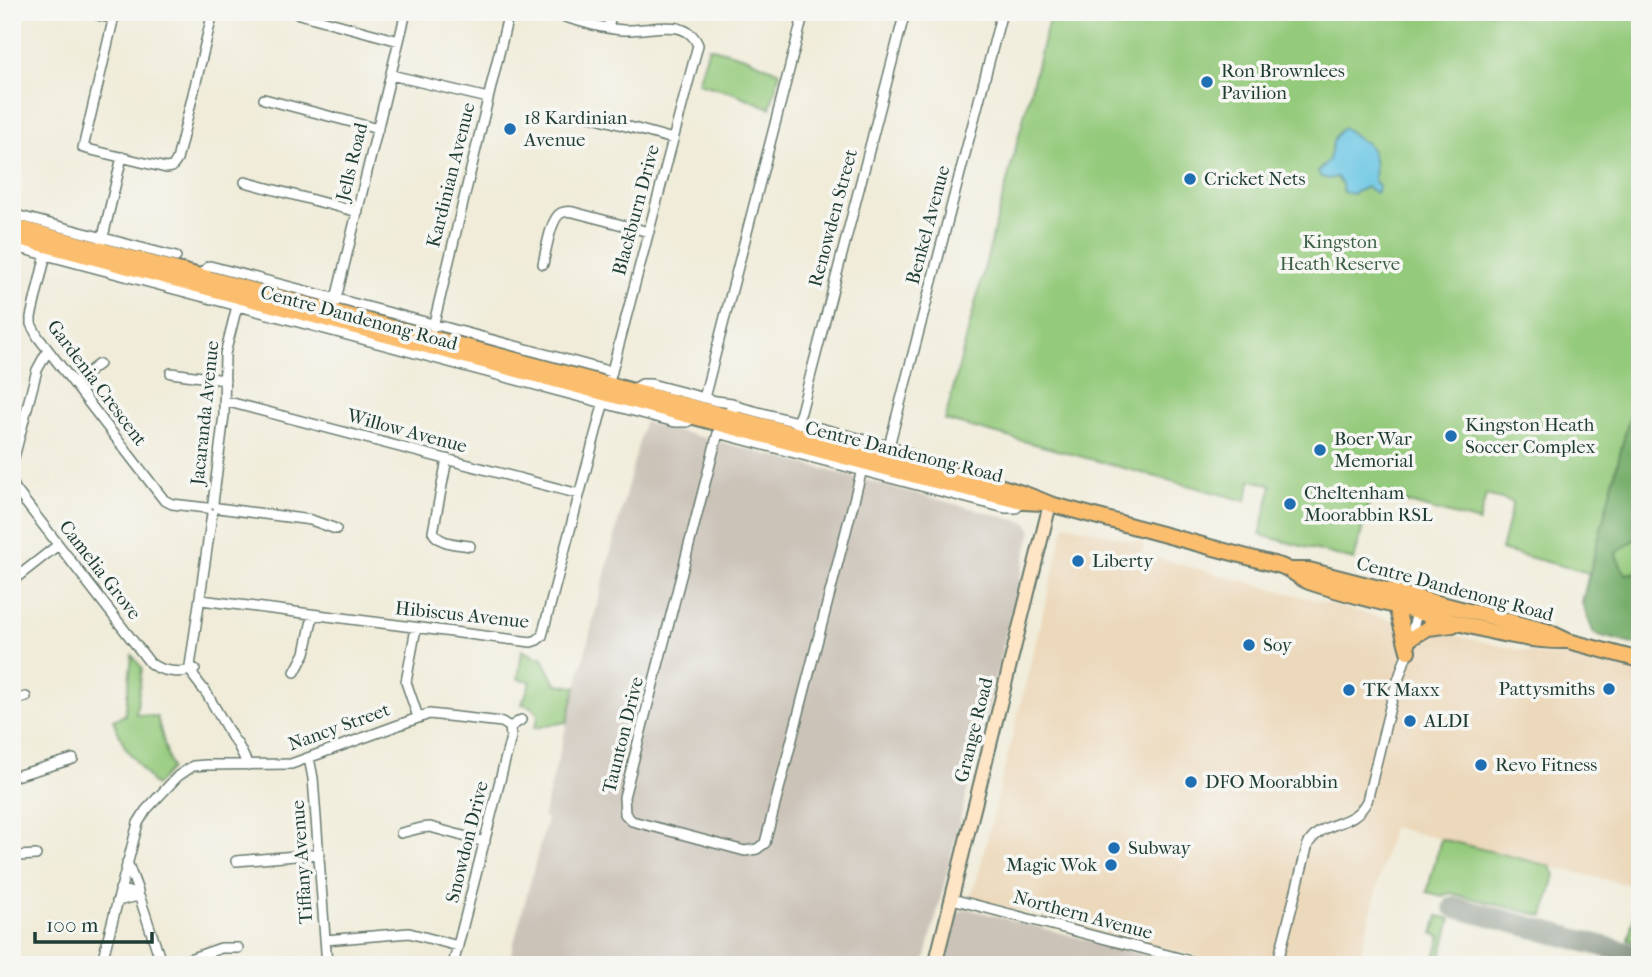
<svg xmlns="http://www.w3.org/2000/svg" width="1652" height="977" font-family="'IM FELL French Canon',serif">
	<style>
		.built { fill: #ecd8ba }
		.industrial { fill: #cbc3b8 }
		.green { fill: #94ca7c; stroke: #5a8458; stroke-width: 2 }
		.forest { fill: #77ae6c; stroke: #4b7650; stroke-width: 2 }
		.water { fill: #66c5e4; stroke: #42818c; stroke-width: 2 }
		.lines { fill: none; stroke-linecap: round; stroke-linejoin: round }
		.taxiway { stroke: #889486; stroke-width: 21 }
		.minor-casing { stroke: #687a6e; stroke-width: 12 }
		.secondary-casing { stroke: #687a6e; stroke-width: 16 }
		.primary-casing { stroke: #687a6e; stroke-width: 18 }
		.minor { stroke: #fff; stroke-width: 9 }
		.secondary { stroke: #fde5c5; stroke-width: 12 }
		.primary { stroke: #fbbe6e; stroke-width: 14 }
		.poi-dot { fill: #1f6fb2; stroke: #f6f6f2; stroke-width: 2.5 }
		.labels { text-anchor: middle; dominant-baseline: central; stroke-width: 7; stroke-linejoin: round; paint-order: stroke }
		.poi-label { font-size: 19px; fill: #1f3d34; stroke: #f6f6f2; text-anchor: start }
		.street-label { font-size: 19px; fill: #1f3d34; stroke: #f6f6f2 }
		.park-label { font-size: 19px; fill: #3c6046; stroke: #f6f6f2 }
	</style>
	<rect width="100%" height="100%" fill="#f6f6f2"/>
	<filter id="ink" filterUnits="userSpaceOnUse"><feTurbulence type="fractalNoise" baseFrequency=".0143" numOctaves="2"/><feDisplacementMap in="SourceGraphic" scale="14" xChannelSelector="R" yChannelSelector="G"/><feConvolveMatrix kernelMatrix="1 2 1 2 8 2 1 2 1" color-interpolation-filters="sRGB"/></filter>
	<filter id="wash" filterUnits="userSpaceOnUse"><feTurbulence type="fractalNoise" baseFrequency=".00686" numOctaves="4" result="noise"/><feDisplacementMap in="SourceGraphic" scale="28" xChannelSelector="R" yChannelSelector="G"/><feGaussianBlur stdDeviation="1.57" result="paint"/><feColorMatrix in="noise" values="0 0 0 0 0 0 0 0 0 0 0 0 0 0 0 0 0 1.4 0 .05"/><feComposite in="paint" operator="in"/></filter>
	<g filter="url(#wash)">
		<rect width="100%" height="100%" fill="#f0ecd9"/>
		<path class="built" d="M 1065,524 L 1144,543 L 1142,554 L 1421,628 L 1543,655 L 1557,653 L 1640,671 L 1640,887 L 1571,872 L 1392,827 L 1358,965 L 1229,965 L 970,898 L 977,879 Z"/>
		<path class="industrial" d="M 644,422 L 1027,523 L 1032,530 L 924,965 L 508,965 L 547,819 L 543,817 Z
			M 966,909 L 969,909 L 1182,965 L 944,965 L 956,914 Z"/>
		<path class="green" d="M 1051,12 L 1640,12 L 1640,646 L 1582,603 L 1589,573 L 1501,550 L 1513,502 L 1486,495 L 1479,522 L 1372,493 L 1354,560 L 1260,535 L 1272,485 L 1251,480 L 1246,501 L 945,420 Z
			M 709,47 L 745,57 L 780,72 L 770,108 L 734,93 L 698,83 Z
			M 522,650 L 536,657 L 542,657 L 556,684 L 576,687 L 567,722 L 534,728 C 543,713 536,707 522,704 L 531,681 L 518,679 Z
			M 132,655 L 142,668 L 136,714 L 157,717 L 171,769 L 155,786 L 125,747 L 113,720 L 125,715 Z
			M 1441,839 L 1550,866 L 1555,875 L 1544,916 L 1450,893 L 1442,896 L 1427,892 Z
			M 1640,891 L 1640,941 L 1639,943 L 1628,940 Z
			M 1438,916 L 1451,919 L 1439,965 L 1433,965 L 1441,936 L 1433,934 Z"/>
		<path class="forest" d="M 1640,375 L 1640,536 L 1616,553 L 1617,558 L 1625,574 L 1640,572 L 1640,646 L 1594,634 L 1582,603 Z"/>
		<path class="water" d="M 1344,128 C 1352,132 1352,134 1358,139 C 1366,145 1361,137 1368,145 C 1375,154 1375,170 1374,180 L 1379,186 L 1376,193 L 1367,187 L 1352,194 L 1343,192 L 1342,185 L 1337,177 L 1328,179 L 1321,177 L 1318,172 C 1321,167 1327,164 1329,159 C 1333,146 1331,136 1344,128 Z"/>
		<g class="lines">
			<path class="taxiway" d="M 1454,907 L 1640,956"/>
		</g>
	</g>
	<g filter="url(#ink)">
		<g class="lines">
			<defs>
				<path id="minor" d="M 85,12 L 114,19
					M 115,12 L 83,148 L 166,168 L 172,167 L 177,160 L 213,12
					M 292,12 L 399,41
					M 608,28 L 612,12
					M 391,75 L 488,98
					M 264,99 L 378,129
					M 579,113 L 673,139
					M 245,182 L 358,212
					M 12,214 L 176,257
					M 102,241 L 122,157
					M 12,246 L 675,422 L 687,422 L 695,417
					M 47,250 L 31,317 L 31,324 L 38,337 L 164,500 L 172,504 L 207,508
					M 543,264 C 546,252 550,219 561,213 C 566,211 568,211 573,212 L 649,232
					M 199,275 L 210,266 L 433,324 L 612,372
					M 335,303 L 406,12
					M 433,327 L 509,12
					M 171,373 L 225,380
					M 74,383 L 99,364
					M 632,390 L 642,384 L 651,384 L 716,401 L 732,403 L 739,407 L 900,449 C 910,453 917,457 922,467
					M 704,398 L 804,12
					M 225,401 L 579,494
					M 739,407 C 724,410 722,420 718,433 L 624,797 L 625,814 L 632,821 L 745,851 L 757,849 L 765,843 L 865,458
					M 718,433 L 1005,508 L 1016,508 L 1023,502
					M 793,433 L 801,412 L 905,12
					M 889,446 L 1002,12
					M 447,459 L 433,532 C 439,544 457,544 470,546
					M 12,465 L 37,370 L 48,350
					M 12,482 L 16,490 L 150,663 C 161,672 182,674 195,669
					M 213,503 L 224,415 L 225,354 L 238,302
					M 218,508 L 311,520 L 336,529
					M 212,514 L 190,666 L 194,677 L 207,694 L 232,737 L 238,745 L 248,765
					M 12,581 L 58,545
					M 201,600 L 531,642 L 537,640 L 542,636 L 698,45 C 694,35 688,31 678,28 C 660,25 641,31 623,30 C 598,28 572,19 548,12
					M 416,628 L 406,682 L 418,717
					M 295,672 L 305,653 L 313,615
					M 12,700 L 26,697
					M 510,727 L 521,720
					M 309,758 L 313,778 L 327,965
					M 12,777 L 73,759
					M 401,833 L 421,828 L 430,827 L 485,842
					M 12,854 L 18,856 L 36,855
					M 236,861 L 319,854
					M 120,889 L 135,894 L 140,898 L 162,965
					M 952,899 L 1206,965
					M 117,901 L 138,896 L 138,891 L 127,862
					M 325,940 L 409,933 L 458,946
					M 101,965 L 138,823 L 146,810 L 178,776 L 193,766 L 206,765 L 291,764 L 429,714 L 502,722 L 510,727
					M 172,965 L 221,948 L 238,948
					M 453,965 L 511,737 L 510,727
					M 1277,965 L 1308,844 C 1325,818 1352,829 1367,801 L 1393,695 L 1408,651 L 1418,607"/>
				<path id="secondary" d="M 935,965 L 1050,504"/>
				<path id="primary" d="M 12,226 L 908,464 C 956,476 1005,484 1050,504 L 1281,566 C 1292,570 1299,578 1309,582 C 1342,593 1380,602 1414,611 C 1464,624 1516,642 1568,641
					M 12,236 L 931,480 L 1023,502 L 1042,503
					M 1291,570 L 1309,570 L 1547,631 L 1568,641 L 1640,660
					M 1396,606 L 1408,651
					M 1411,638 L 1428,628 L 1453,625"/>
			</defs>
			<use href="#minor" class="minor-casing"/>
			<use href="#secondary" class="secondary-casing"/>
			<use href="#primary" class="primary-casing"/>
			<use href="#minor" class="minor"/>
			<use href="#secondary" class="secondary"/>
			<use href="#primary" class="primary"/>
		</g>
	</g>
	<g class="poi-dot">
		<circle cx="1207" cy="82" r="7"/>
		<circle cx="510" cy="129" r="7"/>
		<circle cx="1190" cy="179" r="7"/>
		<circle cx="1451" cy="436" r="7"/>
		<circle cx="1320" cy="450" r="7"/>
		<circle cx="1290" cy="504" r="7"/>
		<circle cx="1078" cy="561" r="7"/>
		<circle cx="1249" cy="645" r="7"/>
		<circle cx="1609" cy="689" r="7"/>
		<circle cx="1349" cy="690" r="7"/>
		<circle cx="1410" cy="721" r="7"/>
		<circle cx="1481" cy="765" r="7"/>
		<circle cx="1191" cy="782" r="7"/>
		<circle cx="1114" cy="848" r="7"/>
		<circle cx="1111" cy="865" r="7"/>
	</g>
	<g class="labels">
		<g class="poi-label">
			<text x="1221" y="71">Ron Brownlees<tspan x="1221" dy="22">Pavilion</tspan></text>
			<text x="524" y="118">18 Kardinian<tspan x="524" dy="22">Avenue</tspan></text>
			<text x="1204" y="179">Cricket Nets</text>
			<text x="1465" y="425">Kingston Heath<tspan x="1465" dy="22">Soccer Complex</tspan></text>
			<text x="1334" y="439">Boer War<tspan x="1334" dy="22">Memorial</tspan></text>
			<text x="1304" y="493">Cheltenham<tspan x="1304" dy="22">Moorabbin RSL</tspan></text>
			<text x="1092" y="561">Liberty</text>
			<text x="1263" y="645">Soy</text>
			<text x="1595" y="689" text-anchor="end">Pattysmiths</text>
			<text x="1363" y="690">TK Maxx</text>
			<text x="1424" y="721">ALDI</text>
			<text x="1495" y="765">Revo Fitness</text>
			<text x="1205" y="782">DFO Moorabbin</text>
			<text x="1128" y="848">Subway</text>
			<text x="1097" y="865" text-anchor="end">Magic Wok</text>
		</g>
		<g class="street-label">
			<text transform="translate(352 162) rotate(-76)">Jells Road</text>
			<text transform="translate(451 175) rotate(-76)">Kardinian Avenue</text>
			<text transform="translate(636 210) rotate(-75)">Blackburn Drive</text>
			<text transform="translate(833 218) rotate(-75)">Renowden Street</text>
			<text transform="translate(928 225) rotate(-75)">Benkel Avenue</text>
			<text transform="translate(359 318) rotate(15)">Centre Dandenong Road</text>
			<text transform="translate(97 383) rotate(53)">Gardenia Crescent</text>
			<text transform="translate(205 413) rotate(-84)">Jacaranda Avenue</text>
			<text transform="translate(407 431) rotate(15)">Willow Avenue</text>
			<text transform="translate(904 452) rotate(14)">Centre Dandenong Road</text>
			<text transform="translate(100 570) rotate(52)">Camelia Grove</text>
			<text transform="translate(1455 589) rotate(15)">Centre Dandenong Road</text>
			<text transform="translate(462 615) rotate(6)">Hibiscus Avenue</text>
			<text transform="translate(339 727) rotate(-20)">Nancy Street</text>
			<text transform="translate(974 730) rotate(-76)">Grange Road</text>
			<text transform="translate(623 735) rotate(-76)">Taunton Drive</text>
			<text transform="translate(467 842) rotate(-76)">Snowdon Drive</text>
			<text transform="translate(302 862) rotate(-94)">Tiffany Avenue</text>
			<text transform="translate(1083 915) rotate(15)">Northern Avenue</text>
		</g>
		<g class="park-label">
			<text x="1340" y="242">Kingston<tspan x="1340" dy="22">Heath Reserve</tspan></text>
		</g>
	</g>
	<rect width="1652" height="977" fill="none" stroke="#f6f6f2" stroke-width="42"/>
	<path d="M35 932v10h117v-10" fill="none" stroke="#1f3d34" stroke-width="3.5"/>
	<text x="46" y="932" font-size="21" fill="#1f3d34" stroke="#f6f6f2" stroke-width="5" paint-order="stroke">100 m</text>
</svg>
